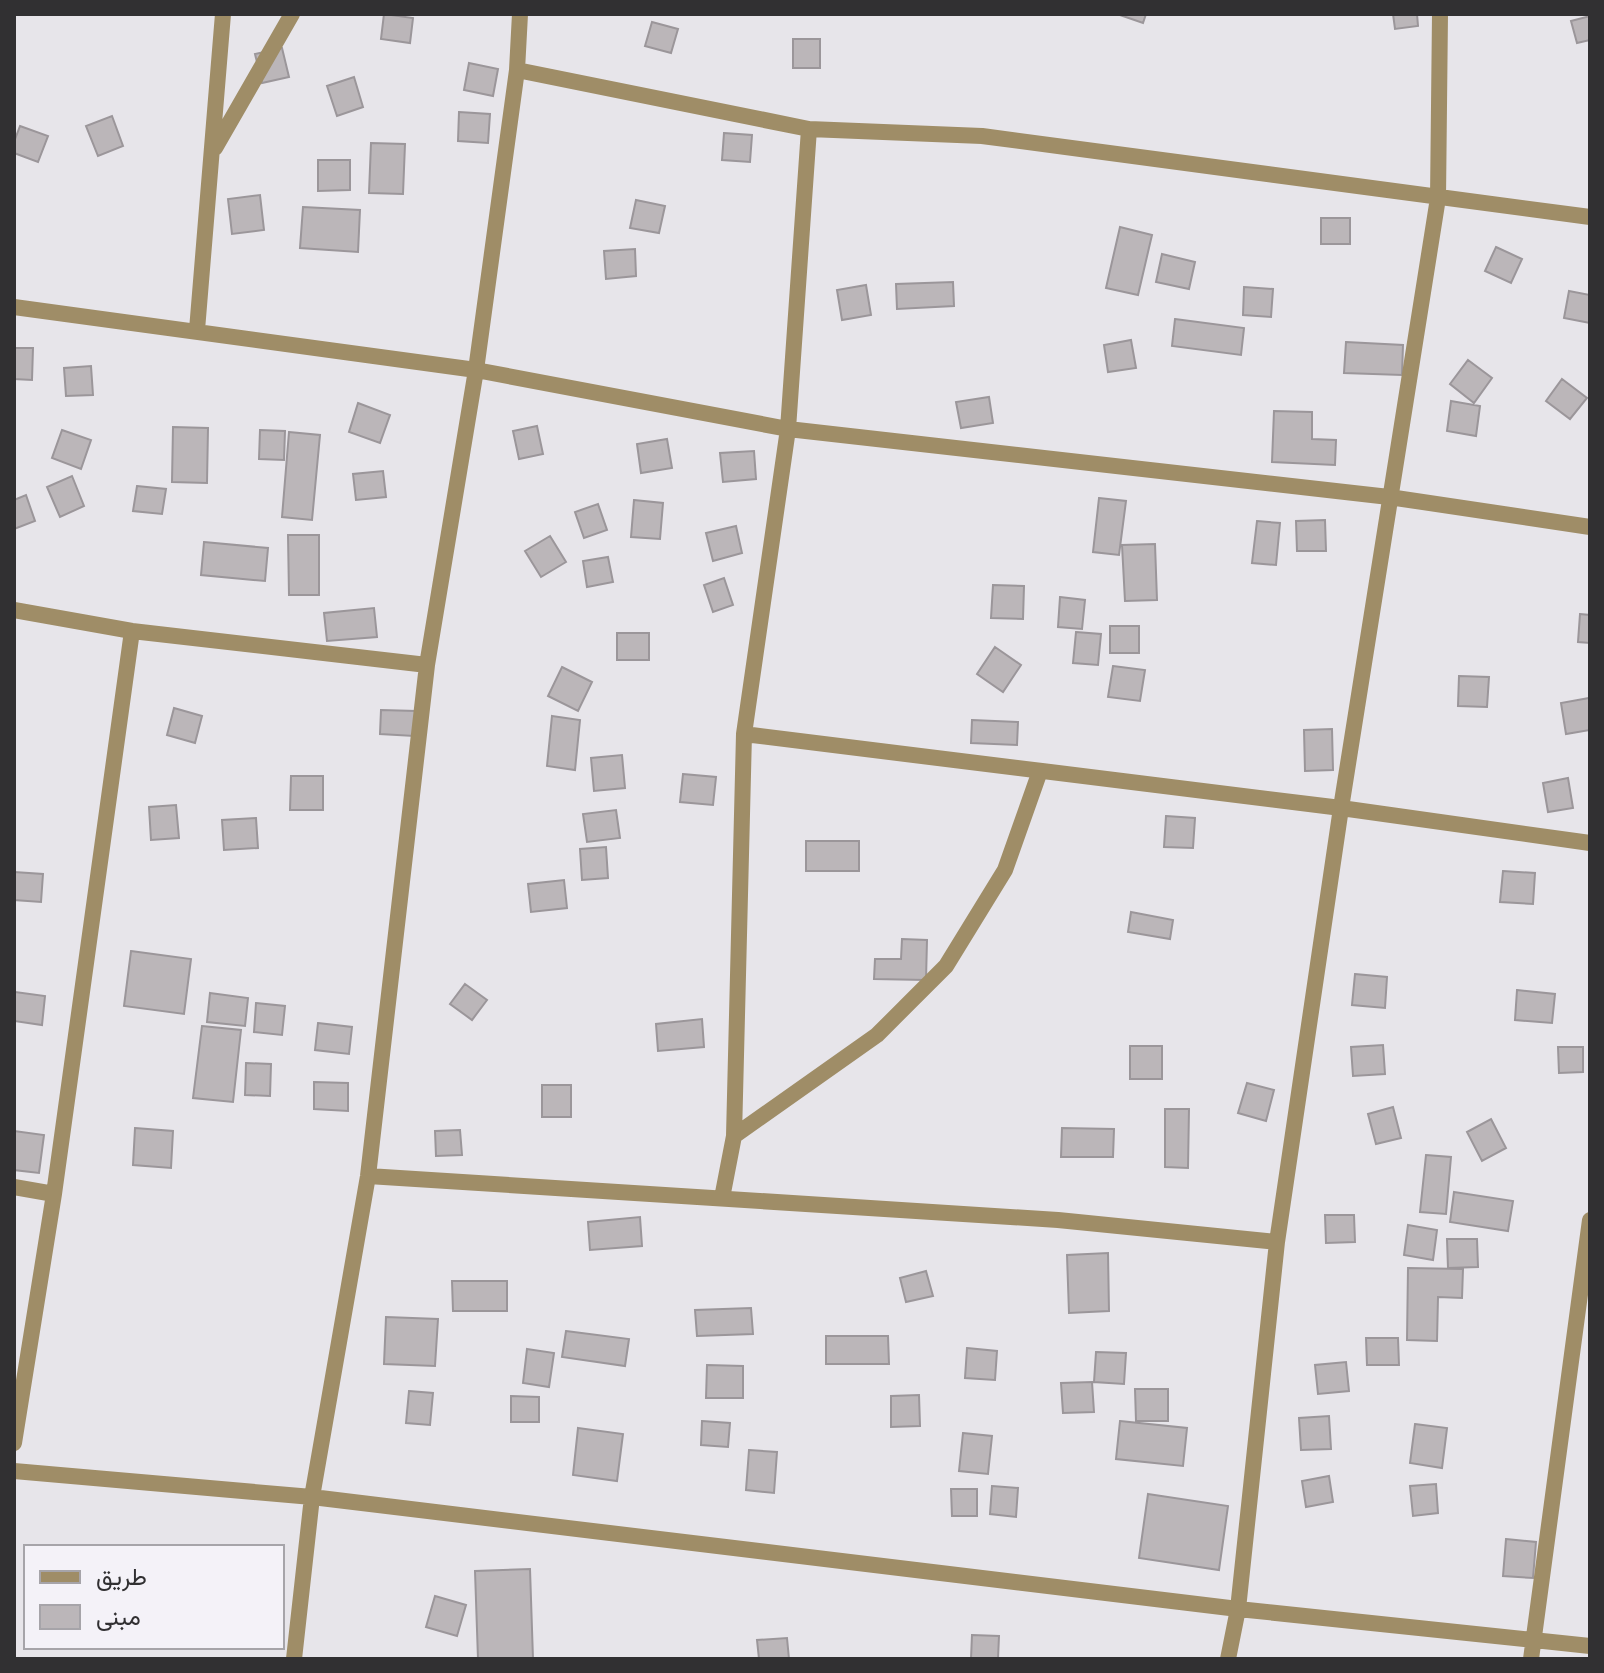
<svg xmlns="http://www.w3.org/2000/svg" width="1604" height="1673" font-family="Barlow,Vazirmatn,sans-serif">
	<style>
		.building { fill: #bbb6b9; stroke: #9b969a; stroke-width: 2 }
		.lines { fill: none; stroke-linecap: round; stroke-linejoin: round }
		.minor { stroke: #9f8d67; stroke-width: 16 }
	</style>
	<rect width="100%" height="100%" fill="#e7e5ea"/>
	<path class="building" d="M 384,14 L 413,18 L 410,43 L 381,39 Z
		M 1117,14 L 1146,14 L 1143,23 Z
		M 1393,14 L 1417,14 L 1418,26 L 1395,29 Z
		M 1590,16 L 1590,40 L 1577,43 L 1571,21 Z
		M 652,22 L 678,29 L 671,53 L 645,46 Z
		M 793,39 L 820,39 L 820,68 L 793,68 Z
		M 282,48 L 289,77 L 262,83 L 255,54 Z
		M 469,63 L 498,69 L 493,96 L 464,90 Z
		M 354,77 L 363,107 L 337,116 L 327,86 Z
		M 459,112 L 490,114 L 488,143 L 458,141 Z
		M 112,116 L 123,146 L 98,156 L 86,126 Z
		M 20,126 L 48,136 L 38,162 L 14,153 L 14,142 Z
		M 724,133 L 752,135 L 750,162 L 722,160 Z
		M 371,143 L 405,144 L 403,194 L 369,193 Z
		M 318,160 L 350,160 L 350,190 L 318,191 Z
		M 260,195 L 264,230 L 232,234 L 228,199 Z
		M 636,200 L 665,206 L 659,233 L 630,228 Z
		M 303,207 L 360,210 L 358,252 L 300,248 Z
		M 1321,218 L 1350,218 L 1350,244 L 1321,244 Z
		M 1120,227 L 1152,235 L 1138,295 L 1106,288 Z
		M 1496,247 L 1522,259 L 1511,283 L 1485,271 Z
		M 635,249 L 636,276 L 606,279 L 604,251 Z
		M 1162,254 L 1195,262 L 1189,289 L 1156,282 Z
		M 953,282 L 954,306 L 897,309 L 896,284 Z
		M 866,285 L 871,315 L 842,320 L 837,290 Z
		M 1244,287 L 1273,289 L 1271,317 L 1243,315 Z
		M 1569,291 L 1590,295 L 1590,323 L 1564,318 Z
		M 1175,319 L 1244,328 L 1241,355 L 1172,346 Z
		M 1131,340 L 1136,368 L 1108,372 L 1104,345 Z
		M 1346,342 L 1403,345 L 1402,375 L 1344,373 Z
		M 14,348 L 33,348 L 32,380 L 14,379 Z
		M 1468,360 L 1492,378 L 1474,403 L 1450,384 Z
		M 91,366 L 93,395 L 66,396 L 64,368 Z
		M 1562,379 L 1587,398 L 1570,419 L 1546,401 Z
		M 989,397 L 993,423 L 961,428 L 956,402 Z
		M 1451,401 L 1480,406 L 1476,436 L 1447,431 Z
		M 358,403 L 390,415 L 380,443 L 349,432 Z
		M 1274,411 L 1312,412 L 1312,439 L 1336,440 L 1335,465 L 1272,462 Z
		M 537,426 L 543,454 L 519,459 L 513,431 Z
		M 173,427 L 208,428 L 207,483 L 172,482 Z
		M 62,430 L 91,440 L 81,469 L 52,458 Z
		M 260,430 L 285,431 L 284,460 L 259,459 Z
		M 289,432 L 320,435 L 312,520 L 282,517 Z
		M 667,439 L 672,468 L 641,473 L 637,444 Z
		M 754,451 L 756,479 L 723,482 L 720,453 Z
		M 383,471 L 386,497 L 356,500 L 353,474 Z
		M 72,476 L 84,506 L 60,517 L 47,487 Z
		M 137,486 L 166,489 L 162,514 L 133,511 Z
		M 26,495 L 35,521 L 14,529 L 14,500 Z
		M 1099,498 L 1126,501 L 1119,555 L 1093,552 Z
		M 634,500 L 663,503 L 660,539 L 631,537 Z
		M 598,504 L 607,530 L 584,538 L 575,512 Z
		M 1325,520 L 1326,551 L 1297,551 L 1296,521 Z
		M 1257,521 L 1280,523 L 1276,565 L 1252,563 Z
		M 736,526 L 742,553 L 713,561 L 706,533 Z
		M 288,535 L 319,535 L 319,595 L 289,595 Z
		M 550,536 L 566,562 L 541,577 L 525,551 Z
		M 204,542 L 268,548 L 265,581 L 201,575 Z
		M 1155,544 L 1157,600 L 1125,601 L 1122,545 Z
		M 608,557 L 613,582 L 587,587 L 583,561 Z
		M 724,578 L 733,605 L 713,612 L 704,585 Z
		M 993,585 L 1024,586 L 1023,619 L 991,618 Z
		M 1060,597 L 1085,600 L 1082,629 L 1058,627 Z
		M 374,608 L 377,637 L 327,641 L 324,613 Z
		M 1580,614 L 1590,615 L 1590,643 L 1578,642 Z
		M 1110,626 L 1139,626 L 1139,653 L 1110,653 Z
		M 1076,632 L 1101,634 L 1098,665 L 1073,663 Z
		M 617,633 L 649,633 L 649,660 L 617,660 Z
		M 995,647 L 1021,665 L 1003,692 L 977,674 Z
		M 1113,666 L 1145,670 L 1140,701 L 1108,697 Z
		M 562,667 L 592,682 L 578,711 L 548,696 Z
		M 1459,676 L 1489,677 L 1487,707 L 1458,706 Z
		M 1589,698 L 1590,730 L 1566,734 L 1561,703 Z
		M 174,708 L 202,716 L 195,743 L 167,735 Z
		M 381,710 L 416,711 L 414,736 L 380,734 Z
		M 552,716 L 580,720 L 575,770 L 547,766 Z
		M 972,720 L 1018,722 L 1017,745 L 971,743 Z
		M 1332,729 L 1333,770 L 1305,771 L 1304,730 Z
		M 622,755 L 625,788 L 594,791 L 591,758 Z
		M 683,774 L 716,777 L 713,805 L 680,802 Z
		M 291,776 L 323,776 L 323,810 L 290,810 Z
		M 1568,778 L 1573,808 L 1548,812 L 1543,783 Z
		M 176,805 L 179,838 L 151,840 L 149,807 Z
		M 616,810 L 620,838 L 587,842 L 583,814 Z
		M 1166,816 L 1195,818 L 1193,848 L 1164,847 Z
		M 256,818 L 258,848 L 224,850 L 222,820 Z
		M 806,841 L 859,841 L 859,871 L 806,871 Z
		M 606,847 L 608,878 L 582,880 L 580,849 Z
		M 1503,871 L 1535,873 L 1533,904 L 1500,902 Z
		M 14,872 L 43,874 L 41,902 L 14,900 Z
		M 564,880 L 567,908 L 531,912 L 528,884 Z
		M 1131,912 L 1173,920 L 1170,939 L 1128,932 Z
		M 902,939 L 927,940 L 926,980 L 874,979 L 875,959 L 901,959 Z
		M 131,951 L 191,959 L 184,1014 L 124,1006 Z
		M 1355,974 L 1387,977 L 1385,1008 L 1352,1005 Z
		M 465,984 L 487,1000 L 472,1020 L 450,1004 Z
		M 1517,990 L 1555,994 L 1552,1023 L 1515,1020 Z
		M 15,992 L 45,996 L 42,1025 L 14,1021 Z
		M 210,993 L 248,998 L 245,1026 L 207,1022 Z
		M 256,1003 L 285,1006 L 282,1035 L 254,1032 Z
		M 702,1019 L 704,1047 L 658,1051 L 656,1024 Z
		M 318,1023 L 352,1027 L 349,1054 L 315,1050 Z
		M 202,1026 L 241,1030 L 233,1102 L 193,1098 Z
		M 1383,1045 L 1385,1074 L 1353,1076 L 1351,1047 Z
		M 1130,1046 L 1162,1046 L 1162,1079 L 1130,1079 Z
		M 1558,1047 L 1583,1047 L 1583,1072 L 1559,1073 Z
		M 246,1063 L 271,1064 L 270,1096 L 245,1095 Z
		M 314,1082 L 348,1083 L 348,1111 L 314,1109 Z
		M 1247,1083 L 1274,1090 L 1266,1121 L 1238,1113 Z
		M 542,1085 L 571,1085 L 571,1117 L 542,1117 Z
		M 1393,1107 L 1401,1138 L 1376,1144 L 1368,1114 Z
		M 1165,1109 L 1189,1109 L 1188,1168 L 1165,1167 Z
		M 1491,1119 L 1506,1148 L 1482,1161 L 1467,1132 Z
		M 135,1128 L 173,1131 L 171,1168 L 133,1165 Z
		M 1062,1128 L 1114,1129 L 1113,1157 L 1061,1157 Z
		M 460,1130 L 462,1155 L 436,1156 L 435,1131 Z
		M 14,1131 L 44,1135 L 39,1173 L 14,1170 Z
		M 1426,1155 L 1451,1157 L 1446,1214 L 1420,1212 Z
		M 1454,1192 L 1513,1201 L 1508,1231 L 1450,1222 Z
		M 1325,1215 L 1354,1215 L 1355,1242 L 1326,1243 Z
		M 640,1217 L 642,1246 L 590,1250 L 588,1222 Z
		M 1408,1225 L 1437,1230 L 1433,1260 L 1404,1255 Z
		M 1447,1239 L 1477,1239 L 1478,1267 L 1448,1268 Z
		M 1108,1253 L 1109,1311 L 1069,1313 L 1067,1255 Z
		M 1408,1268 L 1463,1269 L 1462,1298 L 1438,1297 L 1437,1341 L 1407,1340 Z
		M 926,1271 L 933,1296 L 906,1302 L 900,1278 Z
		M 452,1281 L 507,1281 L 507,1311 L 453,1311 Z
		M 751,1308 L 753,1334 L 697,1336 L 695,1310 Z
		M 386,1317 L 438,1319 L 435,1366 L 384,1364 Z
		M 566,1331 L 629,1339 L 625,1366 L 562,1357 Z
		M 826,1336 L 888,1336 L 889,1364 L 826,1364 Z
		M 1366,1338 L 1398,1338 L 1399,1365 L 1367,1365 Z
		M 967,1348 L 997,1351 L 995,1380 L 965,1378 Z
		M 527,1349 L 554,1353 L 549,1387 L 523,1383 Z
		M 1096,1352 L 1126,1353 L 1124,1384 L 1094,1382 Z
		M 1346,1362 L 1349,1391 L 1318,1394 L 1315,1365 Z
		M 707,1365 L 743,1366 L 743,1398 L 706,1398 Z
		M 1092,1382 L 1094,1412 L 1063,1413 L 1061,1383 Z
		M 1135,1389 L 1168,1389 L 1168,1421 L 1136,1421 Z
		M 409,1391 L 433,1393 L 430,1425 L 406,1423 Z
		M 919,1395 L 920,1426 L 891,1427 L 891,1396 Z
		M 511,1396 L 539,1397 L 539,1422 L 511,1422 Z
		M 1329,1416 L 1331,1449 L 1301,1450 L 1299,1418 Z
		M 702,1421 L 730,1423 L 728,1447 L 701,1445 Z
		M 1120,1421 L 1187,1428 L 1183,1466 L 1116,1459 Z
		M 1415,1424 L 1447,1428 L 1442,1468 L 1410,1463 Z
		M 578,1428 L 623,1434 L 617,1481 L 573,1475 Z
		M 963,1433 L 992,1436 L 988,1474 L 959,1471 Z
		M 749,1450 L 777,1452 L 774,1493 L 746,1490 Z
		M 1329,1476 L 1333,1502 L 1306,1507 L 1302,1481 Z
		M 1436,1484 L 1438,1513 L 1413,1516 L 1410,1486 Z
		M 992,1486 L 1018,1488 L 1016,1517 L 990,1514 Z
		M 951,1489 L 977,1489 L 977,1516 L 952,1516 Z
		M 1148,1494 L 1228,1506 L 1219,1570 L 1139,1558 Z
		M 1506,1539 L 1536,1542 L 1533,1578 L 1503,1576 Z
		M 530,1569 L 533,1659 L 478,1659 L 475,1571 Z
		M 435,1596 L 466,1605 L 457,1636 L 426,1627 Z
		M 972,1635 L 999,1636 L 998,1659 L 971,1659 Z
		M 787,1638 L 789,1659 L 759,1659 L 757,1640 Z"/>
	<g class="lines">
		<path class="minor" d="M 517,70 L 809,129 L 982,136 L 1590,217
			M 215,148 L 292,14
			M 14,307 L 476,370 L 788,429 L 1389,497 L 1590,527
			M 197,330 L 223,14
			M 14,610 L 132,631 L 427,665
			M 744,734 L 1341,808 L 1590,843
			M 734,1136 L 877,1035 L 946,966 L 1005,870 L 1040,771
			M 368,1176 L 1058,1220 L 1277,1242
			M 14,1187 L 54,1194
			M 722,1198 L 734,1136 L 744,734 L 788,429 L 809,129
			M 14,1443 L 54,1194 L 132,631
			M 14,1471 L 312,1497 L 1238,1609 L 1590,1646
			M 294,1659 L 312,1497 L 368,1176 L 427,665 L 476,370 L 517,70 L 520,14
			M 1228,1659 L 1238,1609 L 1277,1242 L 1341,808 L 1438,198 L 1440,14
			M 1531,1659 L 1590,1220"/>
	</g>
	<rect width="1604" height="1673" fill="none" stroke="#313032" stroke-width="32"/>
	<rect x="24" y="1545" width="260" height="104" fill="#f4f2f8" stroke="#a6a4a9" stroke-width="2"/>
	<rect x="40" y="1571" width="40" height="12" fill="#9f8d67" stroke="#a6a4a9" stroke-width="2"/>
	<text x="96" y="1585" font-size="24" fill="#313032">طريق</text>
	<rect x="40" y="1605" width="40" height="24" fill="#bbb6b9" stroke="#a6a4a9" stroke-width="2"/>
	<text x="96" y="1625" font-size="24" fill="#313032">مبنى</text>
</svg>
